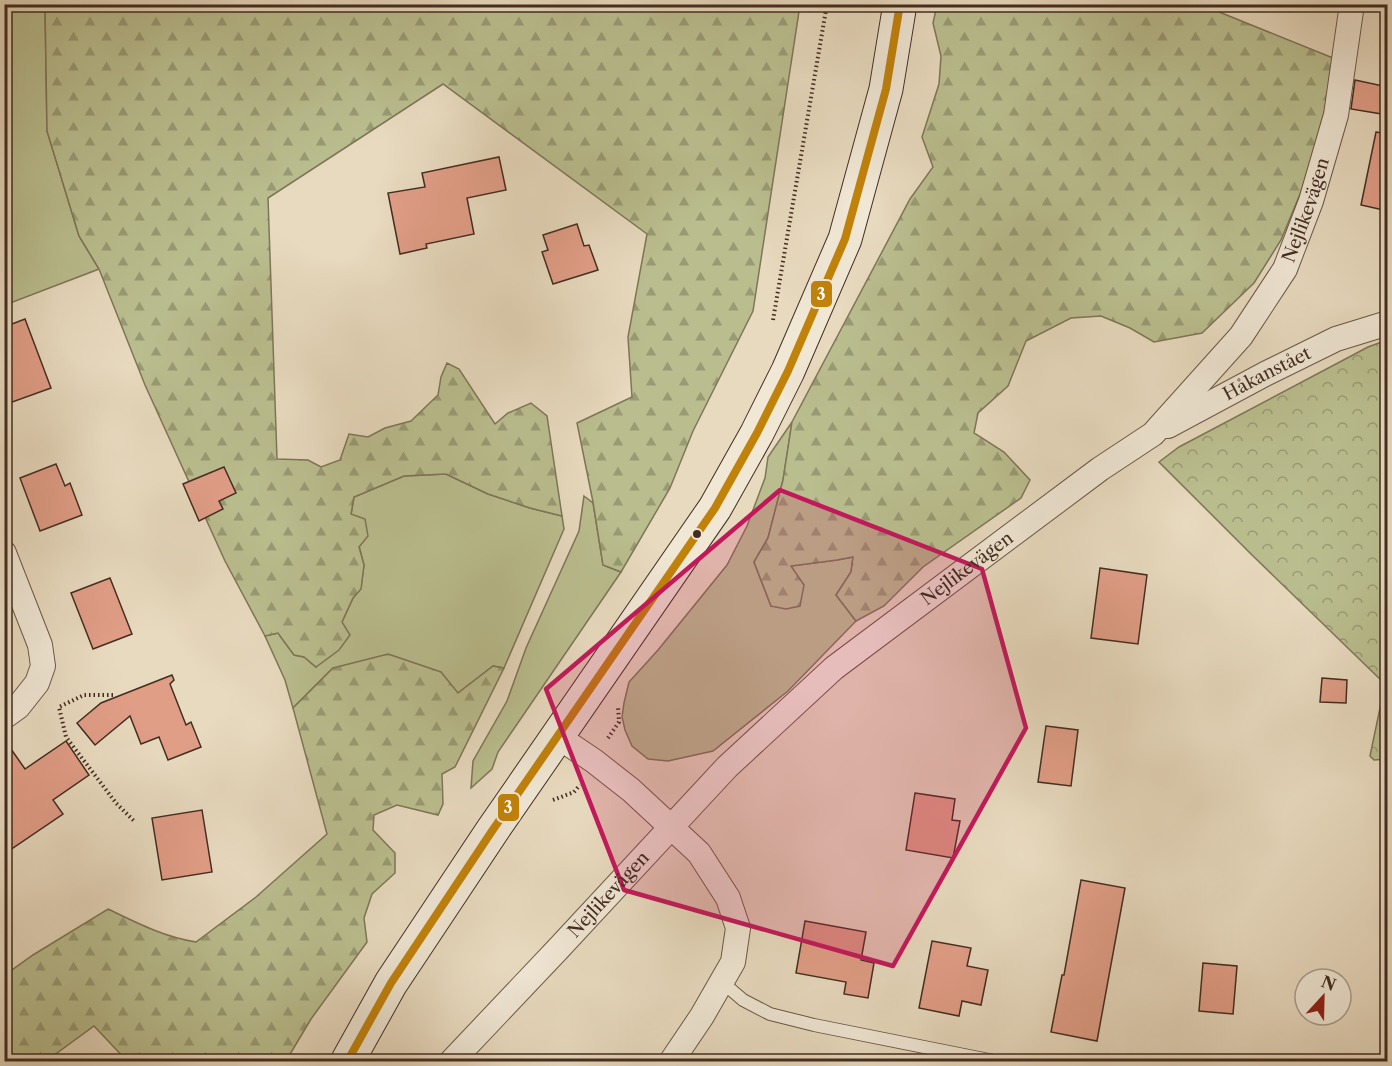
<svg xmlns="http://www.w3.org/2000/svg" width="1392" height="1066" font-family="'Libre Caslon Text',serif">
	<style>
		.grass { fill: #babe8f; stroke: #7e7658; stroke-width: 1.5 }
		.forest { fill: url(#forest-firs); stroke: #7e7658; stroke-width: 1.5 }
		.park { fill: url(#park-crowns); stroke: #7e7658; stroke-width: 1.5 }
		.building { fill: #e19e87; stroke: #432d21; stroke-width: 1.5 }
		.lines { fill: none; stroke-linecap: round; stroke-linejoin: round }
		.lane-casing { stroke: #6c5848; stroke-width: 14 }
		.street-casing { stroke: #6c5848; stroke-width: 26 }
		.secondary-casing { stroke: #432d21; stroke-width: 35 }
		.path { stroke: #432d21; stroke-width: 4; stroke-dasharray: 1.5 3; stroke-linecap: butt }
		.lane { stroke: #f0e7d5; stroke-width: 12 }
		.street { stroke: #f0e7d5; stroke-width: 24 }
		.secondary { stroke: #f0e7d5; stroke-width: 33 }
		.bus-1-casing { stroke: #f0e7d5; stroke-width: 12 }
		.bus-1 { stroke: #c1820a; stroke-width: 8 }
		.marked { fill: #c2185b; fill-opacity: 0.2; stroke: #c2185b; stroke-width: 4.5; stroke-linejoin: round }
		.bus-dot { fill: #432d21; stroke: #f0e7d5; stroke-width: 2 }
		.labels { text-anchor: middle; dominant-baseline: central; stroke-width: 4.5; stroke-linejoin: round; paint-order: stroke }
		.street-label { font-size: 18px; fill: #432d21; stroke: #f0e7d5 }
		.line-badge { stroke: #f0e7d5; stroke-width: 2 }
		.badge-label { font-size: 16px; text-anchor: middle; font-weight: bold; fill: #fff }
	</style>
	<defs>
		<pattern id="forest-firs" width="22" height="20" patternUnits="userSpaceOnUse" patternTransform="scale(1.5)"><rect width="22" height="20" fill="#babe8f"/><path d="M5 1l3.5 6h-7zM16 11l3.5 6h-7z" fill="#999b74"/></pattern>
		<pattern id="park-crowns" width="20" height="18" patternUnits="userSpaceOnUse" patternTransform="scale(1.5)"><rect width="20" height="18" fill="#babe8f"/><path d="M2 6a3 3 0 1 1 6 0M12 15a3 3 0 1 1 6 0" fill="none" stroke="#999b74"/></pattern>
	</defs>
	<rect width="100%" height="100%" fill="#e8dabf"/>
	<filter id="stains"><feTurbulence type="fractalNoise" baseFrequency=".00333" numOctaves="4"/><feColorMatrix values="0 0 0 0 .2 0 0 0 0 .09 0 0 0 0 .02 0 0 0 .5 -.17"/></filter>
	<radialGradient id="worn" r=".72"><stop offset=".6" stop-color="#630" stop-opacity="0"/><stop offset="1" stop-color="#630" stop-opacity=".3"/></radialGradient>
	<path class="grass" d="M 5,5 L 45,5 L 47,131 L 79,236 L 99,269 L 5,305 Z
		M 792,422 L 783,480 L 768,538 L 754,562 L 771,606 L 791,566 L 837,560 L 853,557 L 851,572 L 836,595 L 856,621 L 788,691 L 713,751 L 668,761 L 648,759 L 632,746 L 625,730 L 622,717 L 624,703 L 629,682 L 658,650 L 727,565 L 747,526 L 765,478 L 768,457 Z
		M 446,474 L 488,494 L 530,508 L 562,516 L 564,529 L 504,668 L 493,666 L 458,693 L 333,668 L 293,708 L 285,680 L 265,636 L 278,633 L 294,655 L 304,657 L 316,667 L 342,622 L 353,598 L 361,588 L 364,565 L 351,515 L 354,497 L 404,476 Z
		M 584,496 L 593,503 L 603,565 L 621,572 L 498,752 L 492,769 L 471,788 L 473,761 L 507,701 L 526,648 L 579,531 Z"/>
	<path class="forest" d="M 45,5 L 800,5 L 753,311 L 693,431 L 670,488 L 621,572 L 603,565 L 593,502 L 577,423 L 632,397 L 628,337 L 647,234 L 443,84 L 268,198 L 277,459 L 308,460 L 321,467 L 340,460 L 349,434 L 368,437 L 385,428 L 411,421 L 438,395 L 441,377 L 447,363 L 459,369 L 495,424 L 508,413 L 531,403 L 547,416 L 562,516 L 530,508 L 488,494 L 446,474 L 404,476 L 354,497 L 351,514 L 365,519 L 368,536 L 359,547 L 364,565 L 361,589 L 353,598 L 342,622 L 350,635 L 339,650 L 316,667 L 304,657 L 294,655 L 278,633 L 265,636 L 225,561 L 145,385 L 99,269 L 79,236 L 47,131 Z
		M 937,5 L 1202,5 L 1333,58 L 1318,151 L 1281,240 L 1254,283 L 1202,333 L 1154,342 L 1130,328 L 1101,316 L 1071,318 L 1026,341 L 1008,386 L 978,413 L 974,433 L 1004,452 L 1030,480 L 1021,498 L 923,567 L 884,606 L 856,621 L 836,595 L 851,572 L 853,557 L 837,560 L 791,566 L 804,585 L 800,606 L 786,609 L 771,606 L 754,562 L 768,538 L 783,480 L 792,422 L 910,199 L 933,167 L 922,137 L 939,84 L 941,56 L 933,23 Z
		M 388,654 L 441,672 L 458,693 L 493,666 L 504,668 L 455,767 L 442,774 L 443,804 L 438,815 L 397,805 L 374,815 L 373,830 L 395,853 L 395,873 L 372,894 L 364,918 L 367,942 L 311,1019 L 286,1061 L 127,1061 L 94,1026 L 46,1061 L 5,1061 L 5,975 L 33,955 L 108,909 C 137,923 164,937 196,942 L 256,897 L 327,834 L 293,708 L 333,668 Z"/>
	<path class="park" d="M 1387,340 L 1388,759 L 1374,760 L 1370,756 L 1385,684 L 1252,555 L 1159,462 L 1179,447 L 1368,347 Z"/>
	<path class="building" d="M 1355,80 L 1388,87 L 1388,115 L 1351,109 Z
		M 1376,132 L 1388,134 L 1388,211 L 1361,205 Z
		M 499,157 L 506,190 L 467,198 L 474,234 L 426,244 L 427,248 L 400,254 L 388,193 L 425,187 L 422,173 Z
		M 577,224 L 584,246 L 589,245 L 598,270 L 553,284 L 542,252 L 548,250 L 543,235 Z
		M 25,319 L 51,388 L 4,405 L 4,327 Z
		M 56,464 L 65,486 L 70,483 L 82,515 L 40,531 L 20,478 Z
		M 224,467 L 236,493 L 219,501 L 223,509 L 199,521 L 183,484 Z
		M 1100,568 L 1147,575 L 1138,644 L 1091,638 Z
		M 110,578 L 132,634 L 93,649 L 71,593 Z
		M 172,675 L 174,680 L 170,684 L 186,725 L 191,722 L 201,747 L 168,760 L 159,737 L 141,744 L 130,716 L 95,745 L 77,723 L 101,703 Z
		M 1322,678 L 1347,680 L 1346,703 L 1320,702 Z
		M 1046,726 L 1078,730 L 1071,786 L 1038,782 Z
		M 4,739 L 25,769 L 66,741 L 89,775 L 53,800 L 63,814 L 4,854 Z
		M 915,793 L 955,799 L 952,820 L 960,821 L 953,858 L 906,850 Z
		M 202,810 L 212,872 L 162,880 L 152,818 Z
		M 1081,880 L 1125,888 L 1097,1041 L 1051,1032 L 1062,975 L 1064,975 Z
		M 805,921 L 866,932 L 861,960 L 874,963 L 868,998 L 844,994 L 846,982 L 796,973 Z
		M 932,941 L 971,948 L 967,966 L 988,970 L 981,1005 L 962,1001 L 959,1016 L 919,1008 Z
		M 1203,963 L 1237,966 L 1233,1014 L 1199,1011 Z"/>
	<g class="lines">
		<defs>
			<path id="lane" d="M 722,982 L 743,1000 L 770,1014 L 814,1025 L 999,1062"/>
			<g id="street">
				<path id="s1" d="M 1168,426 L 1265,374 L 1336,339 L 1388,323"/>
				<path d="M 4,553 L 40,645 L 43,666 L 37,683 L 18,707 L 4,717"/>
				<path d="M 557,736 L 594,761 L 631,790 L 699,853 L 728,898 L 738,928 L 733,962 L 702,1016 L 671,1062"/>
				<path id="s2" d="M 451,1062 L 558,949 L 727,767 L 834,668 L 1100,469 L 1153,434 L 1241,336 L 1285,269 L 1311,201 L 1336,115 L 1352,4"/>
			</g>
			<path id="secondary" d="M 347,1062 L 391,983 L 492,831 L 715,508 L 757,433 L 788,371 L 845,239 L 886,89 L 900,4"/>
		</defs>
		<use href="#lane" class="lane-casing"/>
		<use href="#street" class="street-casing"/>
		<use href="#secondary" class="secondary-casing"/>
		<path class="path" d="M 4,273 L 6,4
			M 773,320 L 827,4
			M 113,695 L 84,695 L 59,707 L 66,737 L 116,803 L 134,821
			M 608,738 L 619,722 L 618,707
			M 553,800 L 574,792 L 580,785"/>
		<use href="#lane" class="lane"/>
		<use href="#street" class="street"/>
		<use href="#secondary" class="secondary"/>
		<defs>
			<path id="bus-1" d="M 347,1062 L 391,983 L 492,831 L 715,508 L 757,433 L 788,371 L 845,239 L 886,89 L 900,4"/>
		</defs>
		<use href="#bus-1" class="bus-1-casing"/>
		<use href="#bus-1" class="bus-1"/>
	</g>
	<path class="marked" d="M 780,490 L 982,569 L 1026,728 L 893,966 L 624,890 L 546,689 Z"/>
	<circle class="bus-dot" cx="697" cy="534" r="5"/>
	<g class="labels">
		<g class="street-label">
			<text stroke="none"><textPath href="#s2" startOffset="1220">Nejlikevägen</textPath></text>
			<text stroke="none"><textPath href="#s1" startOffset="112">Håkanstået</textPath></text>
			<text stroke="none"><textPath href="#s2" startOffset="716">Nejlikevägen</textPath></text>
			<text stroke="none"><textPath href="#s2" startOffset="230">Nejlikevägen</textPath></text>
		</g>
	</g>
	<g class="line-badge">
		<rect x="810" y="280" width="23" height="28" rx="6" fill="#c1820a"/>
		<rect x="497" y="793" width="23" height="29" rx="6" fill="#c1820a"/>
	</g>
	<g class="badge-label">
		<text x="821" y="300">3</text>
		<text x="508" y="813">3</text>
	</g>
	<rect width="1392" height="1066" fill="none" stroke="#e8dabf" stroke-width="24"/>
	<rect x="6" y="6" width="1380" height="1054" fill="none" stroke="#432d21" stroke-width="3"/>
	<rect x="12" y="12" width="1368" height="1042" fill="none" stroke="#432d21" stroke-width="1.5"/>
	<g transform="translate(1323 997) rotate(22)"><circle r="28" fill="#f0e7d5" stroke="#ab9d8d" stroke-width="1.5"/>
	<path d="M0-4.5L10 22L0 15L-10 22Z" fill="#8f2418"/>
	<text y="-9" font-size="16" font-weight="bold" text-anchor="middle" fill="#432d21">N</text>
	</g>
	<rect width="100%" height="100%" filter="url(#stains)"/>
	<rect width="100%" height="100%" fill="url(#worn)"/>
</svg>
